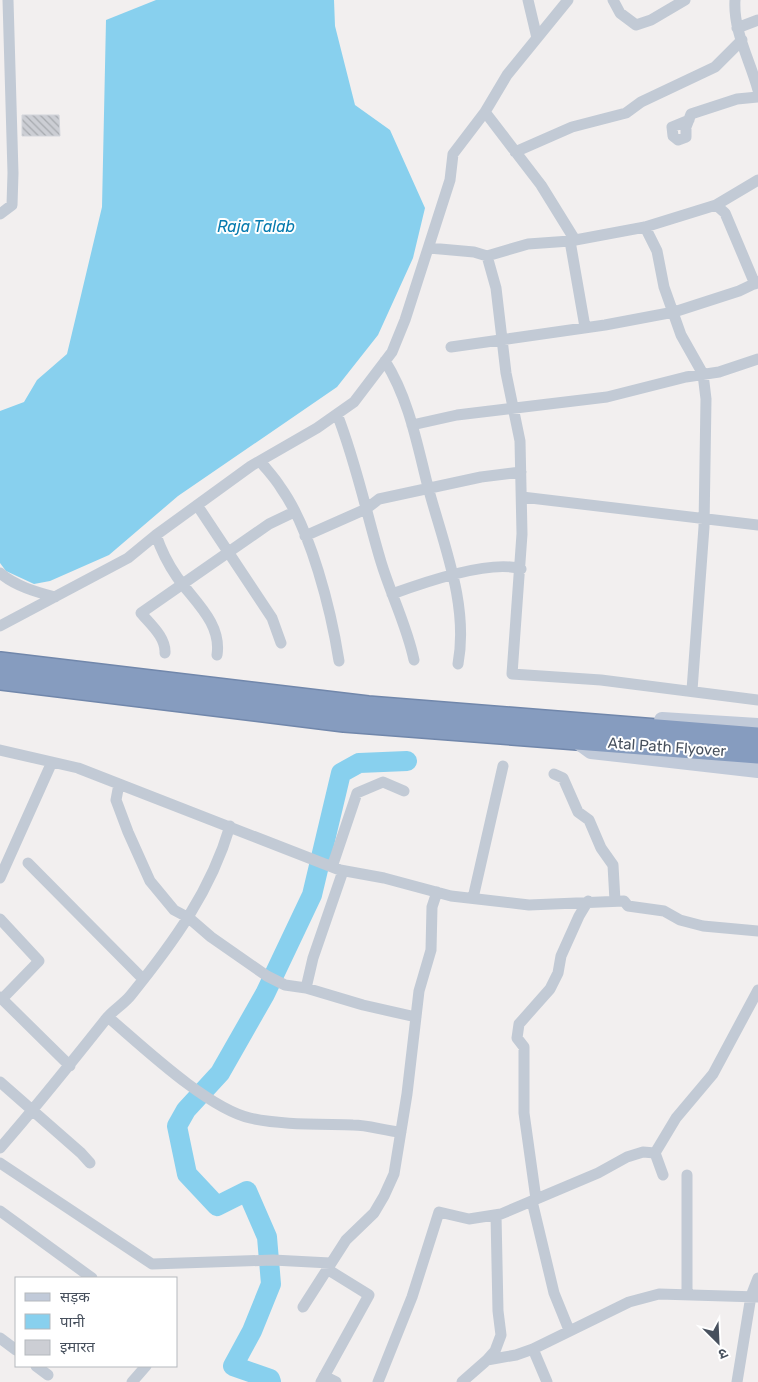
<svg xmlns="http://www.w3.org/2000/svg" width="758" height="1382" font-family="Rubik,'Noto Sans Devanagari',sans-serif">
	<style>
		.water { fill: #88d0ee }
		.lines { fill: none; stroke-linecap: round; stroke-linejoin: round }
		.river { stroke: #88d0ee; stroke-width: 20 }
		.building { fill: url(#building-back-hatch); stroke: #d3d5db }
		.highway-casing { stroke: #7187ab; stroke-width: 24 }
		.street { stroke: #c2cad5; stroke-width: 11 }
		.secondary { stroke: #c1cad9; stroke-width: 16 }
		.highway { stroke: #869cbf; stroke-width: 21 }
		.labels { text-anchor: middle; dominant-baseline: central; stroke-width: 4; stroke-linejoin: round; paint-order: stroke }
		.street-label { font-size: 15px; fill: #47505d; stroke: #fff }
		.water-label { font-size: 16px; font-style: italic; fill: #087caf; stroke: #fff }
	</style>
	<defs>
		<pattern id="building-back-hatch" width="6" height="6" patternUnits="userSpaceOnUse" patternTransform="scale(1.25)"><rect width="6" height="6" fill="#ccced4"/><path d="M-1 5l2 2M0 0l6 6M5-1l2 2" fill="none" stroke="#a7aaaf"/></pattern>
	</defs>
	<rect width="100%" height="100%" fill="#f2efef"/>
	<path class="water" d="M 156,0 L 334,0 L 335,26 L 355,105 L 390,130 L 425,208 L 413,258 L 378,335 L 337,387 L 178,496 L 109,555 L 50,581 L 34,584 L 6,571 L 0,563 L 0,411 L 24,402 L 37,380 L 67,354 L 102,207 L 106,20 Z"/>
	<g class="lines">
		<path class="river" d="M 271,1382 L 270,1379 L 233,1366 L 252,1331 L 271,1284 L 267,1237 L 247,1191 L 217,1206 L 187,1174 L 177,1126 L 186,1110 L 220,1073 L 265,994 L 312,895 L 341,773 L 359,763 L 407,761"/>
	</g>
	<path class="building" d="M 22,115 L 59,115 L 60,136 L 22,136 Z"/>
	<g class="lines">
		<defs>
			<path id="highway" d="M 0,663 L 368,707 L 758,738
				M 0,679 L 344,721 L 758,753"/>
		</defs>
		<use href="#highway" class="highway-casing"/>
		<path class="street" d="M 528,0 L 537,38
			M 613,0 L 620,13 L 636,25 L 651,20 L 685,0
			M 735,0 C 733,31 750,60 758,90
			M 737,28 L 758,20
			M 485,112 L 541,185 L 575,240
			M 689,120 L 672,127 L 673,136 L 678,140 L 686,137 L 686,127 L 691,114 L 737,99 L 758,97
			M 515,152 L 572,127 L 626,113 L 641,102 L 715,67 L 742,40
			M 716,205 L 725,213 L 755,284
			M 0,214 L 12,205 L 13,173 L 8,0
			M 645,227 L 657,251 L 664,287 L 681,335 L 703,374 L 706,399 L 704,527 L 692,690
			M 570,241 L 585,327
			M 429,248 L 474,252 L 487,256 L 528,244 L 570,241 L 645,227 L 716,205 L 758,180
			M 487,256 L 496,288 L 506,373 L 520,441 L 522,534 L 512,674 L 601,680 L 758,700
			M 451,347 L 605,325 L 674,312 L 739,291 L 758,282
			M 385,361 C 409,399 417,444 428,487 C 443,543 469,605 458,664
			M 337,414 C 356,462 366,512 381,562 C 391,595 407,626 414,660
			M 412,425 L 457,415 L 607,397 L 686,377 L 719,372 L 758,359
			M 260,461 C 267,470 275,478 281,488 C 311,530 331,610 339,661
			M 522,497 L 758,525
			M 197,505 L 272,618 L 281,643
			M 156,535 C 161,550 168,564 177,577 C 194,601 222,623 217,655
			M 305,536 L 366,509 L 379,499 L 481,477 L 521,472
			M 0,573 C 15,586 36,592 55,597
			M 392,594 C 422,583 491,559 521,569
			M 0,626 L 128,558 L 156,535 L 251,466 L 317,428 L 354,402 L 392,352 L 405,320 L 450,180 L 453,154 L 485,112 L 507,75 L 568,0
			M 165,653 C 166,637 150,624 141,613 L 269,524 L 294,512
			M 0,750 L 78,768 L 340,870 L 384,878 L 451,896 L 529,905 L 624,901 L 628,906 L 664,911 L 680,920 L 703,926 L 758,931
			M 554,774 L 563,778 L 578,812 L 589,820 L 601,848 L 613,865 L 615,901
			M 119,784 L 116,800 L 128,832 L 150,881 L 174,910 L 189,918 L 211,937 L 267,976 L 285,985 L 306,988 L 363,1005 L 416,1017
			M 28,863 L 143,979
			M 332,867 L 357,793 L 383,782 L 404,791
			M 0,878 L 52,762
			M 473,898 L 503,766
			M 0,919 L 39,961 L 2,999
			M 306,988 L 313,958 L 343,871
			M 0,997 L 70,1066
			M 108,1017 C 142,1046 207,1108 250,1118 C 278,1125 323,1124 353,1125 C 369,1125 385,1131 401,1132
			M 0,1082 L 81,1153 L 90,1163
			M 0,1148 C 37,1106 71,1063 106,1019 C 113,1010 124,1004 131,995 C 173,943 211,891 230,826
			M 655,1153 L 676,1118 L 713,1074 L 758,990
			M 655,1153 L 663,1175
			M 0,1163 L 152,1264 L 273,1260 L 330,1263
			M 536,1199 L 524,1113 L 524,1047 L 517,1038 L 519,1024 L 550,989 L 558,973 L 561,956 L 579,916 L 588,901
			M 532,1201 L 554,1293 L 569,1330
			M 0,1211 L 92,1278
			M 687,1295 L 687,1175
			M 303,1307 L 346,1240 L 374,1213 L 384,1196 L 394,1174 L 407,1094 L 419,991 L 431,950 L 432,907 L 437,892
			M 0,1338 L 16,1350
			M 533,1349 L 547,1382
			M 487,1360 L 495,1351 L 501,1335 L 498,1311 L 496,1215
			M 36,1366 L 48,1375
			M 324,1376 L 336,1382
			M 132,1382 L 146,1366
			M 321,1382 L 369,1295 L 327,1269
			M 378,1382 L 412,1297 L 439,1212 L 469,1219 L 501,1214 L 598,1173 L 627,1157 L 643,1152 L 655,1153
			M 462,1382 L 487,1360 L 516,1355 L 533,1349 L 629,1302 L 659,1294 L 758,1297
			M 737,1382 L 751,1296 L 758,1278"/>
		<path class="secondary" d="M 662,720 L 758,726
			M 576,740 L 591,751 L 758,770"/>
		<use href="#highway" class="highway"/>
	</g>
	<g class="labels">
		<g class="street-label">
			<text transform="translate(667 747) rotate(4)">Atal Path Flyover</text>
		</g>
		<g class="water-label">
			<text x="256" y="226">Raja Talab</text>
		</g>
	</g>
	<rect x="15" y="1277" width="162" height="90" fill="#ffffff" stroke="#b5b9be"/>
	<rect x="25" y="1293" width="25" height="8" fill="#c1cad9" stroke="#b5b9be"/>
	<text x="60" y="1302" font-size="15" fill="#47505d">सड़क</text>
	<rect x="25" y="1314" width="25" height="15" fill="#88d0ee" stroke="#b5b9be"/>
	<text x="60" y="1327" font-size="15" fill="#47505d">पानी</text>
	<rect x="25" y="1340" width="25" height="15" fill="#ccced4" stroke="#b5b9be"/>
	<text x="60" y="1352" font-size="15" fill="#47505d">इमारत</text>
	<g transform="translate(718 1342) rotate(156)" stroke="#ffffff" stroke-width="4" paint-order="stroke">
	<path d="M0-4L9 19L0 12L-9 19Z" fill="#47505d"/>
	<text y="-8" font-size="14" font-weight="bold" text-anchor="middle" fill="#47505d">उ</text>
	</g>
</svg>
